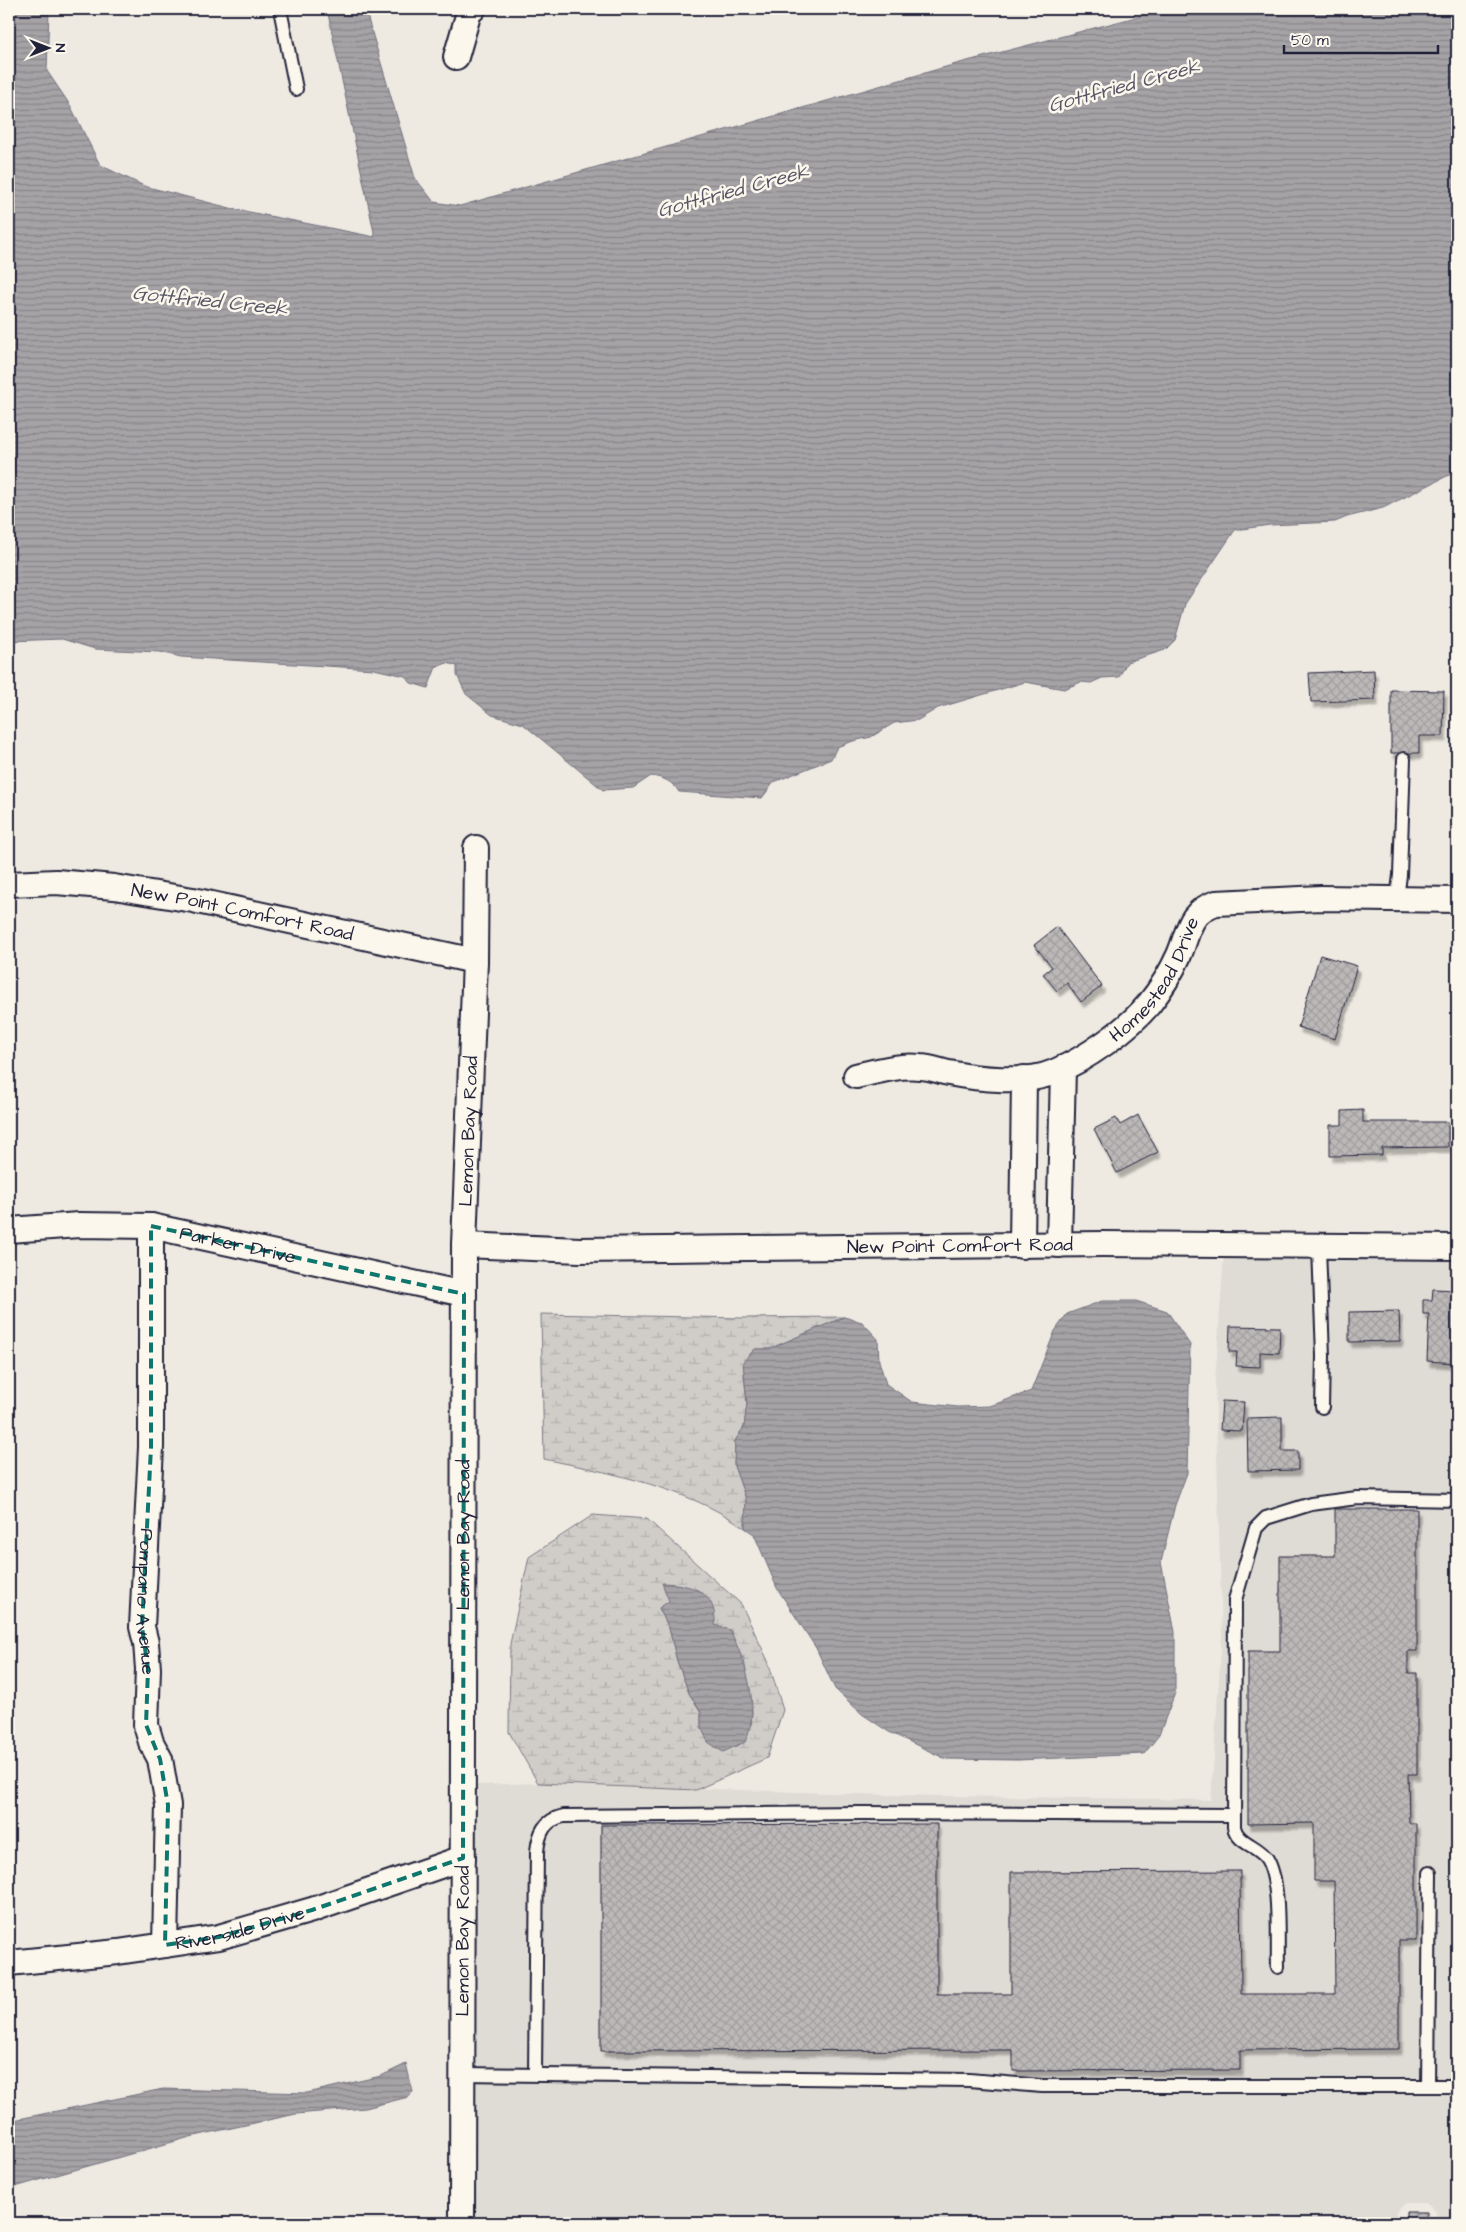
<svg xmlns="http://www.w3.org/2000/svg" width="1466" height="2232" font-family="'Architects Daughter',sans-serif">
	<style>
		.built { fill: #dfdbd5 }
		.wetland { fill: url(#wetland-marsh); stroke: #797882; fill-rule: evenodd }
		.water { fill: url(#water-rules); stroke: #716f7c }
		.building { fill: url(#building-cross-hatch); stroke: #22223b; filter: url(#shadow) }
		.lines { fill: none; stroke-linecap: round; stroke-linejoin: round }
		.lane-casing { stroke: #22223b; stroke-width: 16 }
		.street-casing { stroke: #22223b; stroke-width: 28 }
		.lane { stroke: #fbf7ec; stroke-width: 12 }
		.street { stroke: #fbf7ec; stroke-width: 24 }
		.marked { fill: none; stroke: #0f766e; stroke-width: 4; stroke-dasharray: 10 6; stroke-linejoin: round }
		.labels { text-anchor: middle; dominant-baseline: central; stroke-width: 5; stroke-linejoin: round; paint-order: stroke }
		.street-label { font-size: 19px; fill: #22223b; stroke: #fbf7ec }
		.water-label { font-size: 20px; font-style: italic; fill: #575666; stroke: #fbf7ec }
	</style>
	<defs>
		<pattern id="wetland-marsh" width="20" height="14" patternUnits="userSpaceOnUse" patternTransform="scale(1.25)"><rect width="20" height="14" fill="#d0cdc9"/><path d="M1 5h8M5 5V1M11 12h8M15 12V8" fill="none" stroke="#b2b0ae"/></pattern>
		<pattern id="water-rules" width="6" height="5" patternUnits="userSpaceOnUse" patternTransform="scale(1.25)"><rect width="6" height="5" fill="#a6a3a7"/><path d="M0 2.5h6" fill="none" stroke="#878489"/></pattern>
		<pattern id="building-cross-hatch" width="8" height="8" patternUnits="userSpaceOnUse" patternTransform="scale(1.25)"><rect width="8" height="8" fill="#bcb8b8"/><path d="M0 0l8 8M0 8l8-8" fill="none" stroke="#a19e9f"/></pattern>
		<filter id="shadow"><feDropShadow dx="3" dy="5.5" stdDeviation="1" flood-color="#0004"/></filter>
	</defs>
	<rect width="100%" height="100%" fill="#eeeae2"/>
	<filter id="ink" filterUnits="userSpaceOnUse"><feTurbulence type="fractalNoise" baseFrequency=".02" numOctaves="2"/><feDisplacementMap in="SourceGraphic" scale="10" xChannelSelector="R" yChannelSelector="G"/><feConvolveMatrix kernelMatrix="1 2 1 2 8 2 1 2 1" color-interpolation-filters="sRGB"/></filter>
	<g filter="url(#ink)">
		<path class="built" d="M 1224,1256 L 1457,1257 L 1457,2223 L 1436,2223 L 1436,2212 L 1426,2203 L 1406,2203 L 1396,2212 L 1396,2223 L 474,2223 L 475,1865 L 478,1863 L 475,1855 L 475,1785 L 538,1783 L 885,1795 L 1211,1800 L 1222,1634 L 1215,1383 Z"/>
		<path class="wetland" d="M 541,1314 L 743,1318 L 844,1317 L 769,1349 L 755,1349 L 743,1362 L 747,1404 L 744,1427 L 735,1441 L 734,1466 L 746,1499 L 745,1528 C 688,1488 612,1473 544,1459 Z
			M 593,1515 L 647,1519 L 741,1604 L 768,1661 L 783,1710 L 767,1758 L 696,1790 L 538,1783 L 509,1732 L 510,1644 L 529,1557 ZM 663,1583 L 715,1625 L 744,1659 L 752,1712 L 751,1729 L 701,1727 L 701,1712 L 689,1693 L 677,1661 L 669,1628 L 659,1608 L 670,1602 Z"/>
		<path class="water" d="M 9,9 L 49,9 L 47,71 L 70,105 L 100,165 L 144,186 L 234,209 L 375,237 L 327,9 L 365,9 L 415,178 L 434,202 L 460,206 L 956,64 L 1167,9 L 1457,9 L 1457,471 L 1383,508 L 1347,517 L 1335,522 L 1270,525 L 1235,530 L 1185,604 L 1175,640 L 1165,650 L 1127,662 L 1119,677 L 1102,678 L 1091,683 L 1081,682 L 1064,689 L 1025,682 L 938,708 L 918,720 L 894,723 L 871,737 L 853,741 L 837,747 L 831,759 L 774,782 L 762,798 L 679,792 C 672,781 664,778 651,776 L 633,788 L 603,790 L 523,724 L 492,715 L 466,694 L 457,675 L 457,666 L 447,663 L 436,667 L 428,688 L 411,683 L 405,676 L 374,669 L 181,657 L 160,652 L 95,649 L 62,639 L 9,641 Z
			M 1102,1301 L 1136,1301 L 1167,1311 L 1190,1345 L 1187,1473 L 1175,1505 L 1161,1562 L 1175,1632 L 1175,1693 L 1159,1735 L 1144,1754 L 1018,1760 L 946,1759 L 889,1732 L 862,1714 L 835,1689 L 816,1648 L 777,1588 L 754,1534 L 745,1528 L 746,1499 L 734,1466 L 735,1441 L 744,1427 L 747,1404 L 743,1362 L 755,1349 L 769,1349 L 844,1317 L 862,1322 L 878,1339 L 879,1361 L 886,1384 L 912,1402 L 958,1407 L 990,1406 L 1031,1391 L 1055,1331 L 1067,1314 Z
			M 662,1583 C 691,1584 717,1591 715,1625 L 730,1630 C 746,1663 761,1707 745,1742 L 723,1752 L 708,1742 L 701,1727 L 701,1712 L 689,1693 L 677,1661 L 669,1628 L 659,1608 L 669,1601 Z
			M 406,2064 L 413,2092 L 408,2097 L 366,2108 L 296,2114 L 190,2137 L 15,2187 L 10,2192 L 9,2223 L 9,2121 L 163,2089 L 307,2093 L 381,2076 Z"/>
		<path class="building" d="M 1374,670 L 1375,700 L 1311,702 L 1309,673 Z
			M 1391,690 L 1444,691 L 1443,736 L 1419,736 L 1419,753 L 1391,753 Z
			M 1057,927 L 1102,986 L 1081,1002 L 1067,983 L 1057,991 L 1043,974 L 1052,967 L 1034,945 Z
			M 1320,955 L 1357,966 L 1335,1039 L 1298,1027 Z
			M 1363,1110 L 1363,1122 L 1448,1122 L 1448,1147 L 1382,1148 L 1382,1155 L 1330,1156 L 1330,1125 L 1342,1125 L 1342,1111 Z
			M 1138,1115 L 1158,1152 L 1117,1173 L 1094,1129 L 1116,1118 L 1120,1125 Z
			M 1433,1289 L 1457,1290 L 1456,1363 L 1427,1361 L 1429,1314 L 1423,1314 L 1423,1300 L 1432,1300 Z
			M 1399,1311 L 1400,1341 L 1349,1342 L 1349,1312 Z
			M 1230,1326 L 1280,1327 L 1279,1353 L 1260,1352 L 1260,1367 L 1236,1366 L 1237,1352 L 1229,1352 Z
			M 1222,1401 L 1244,1402 L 1242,1431 L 1220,1430 Z
			M 1282,1417 L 1282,1451 L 1298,1451 L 1298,1470 L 1248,1471 L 1247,1418 Z
			M 1335,1509 L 1417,1509 L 1417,1651 L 1408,1651 L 1408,1673 L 1417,1673 L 1417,1774 L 1408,1774 L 1409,1823 L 1416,1823 L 1416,1940 L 1399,1940 L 1399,2049 L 1240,2050 L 1240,2070 L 1013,2071 L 1013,2050 L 601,2051 L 601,1825 L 937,1824 L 937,1994 L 1011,1994 L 1011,1872 L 1240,1871 L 1241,1994 L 1335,1994 L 1334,1881 L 1314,1881 L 1314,1823 L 1248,1824 L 1248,1651 L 1280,1651 L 1280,1556 L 1335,1556 Z
			M 1406,2212 L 1426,2212 L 1426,2223 L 1406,2223 Z"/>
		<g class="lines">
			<defs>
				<path id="lane" d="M 280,9 L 296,89
					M 1397,899 L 1400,875 L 1404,759
					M 1319,1247 L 1323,1356 L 1322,1407
					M 1278,1967 C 1277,1937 1281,1883 1267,1859 C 1259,1846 1237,1843 1234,1827 L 1235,1600 L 1256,1528 L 1266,1518 L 1311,1504 L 1357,1498 L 1457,1500
					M 463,2074 L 969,2080 L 1042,2086 L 1457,2086
					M 535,2075 L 537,1851 C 539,1833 544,1820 564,1816 L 861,1813 L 1234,1815
					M 1428,2086 L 1430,1873"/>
				<g id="street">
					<path d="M 456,57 L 469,12 L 473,9"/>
					<path id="s1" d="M 9,884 L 56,882 L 114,887 L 193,900 L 475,961"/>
					<path id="s2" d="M 856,1076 C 878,1071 898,1065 920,1067 C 930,1067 939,1071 949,1073 C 978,1079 1027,1084 1054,1072 C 1085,1060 1128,1029 1149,1004 C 1161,989 1171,973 1179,955 C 1189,932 1188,912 1216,903 L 1321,898 L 1457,900"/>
					<path id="s3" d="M 151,1226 L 151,1447 L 142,1627 L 146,1643 L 148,1669 L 146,1725 L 151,1742 L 160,1759 L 168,1805 L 165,1945"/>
					<path id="s4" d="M 9,1230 L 79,1225 L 151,1226 L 464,1294"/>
					<path id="s5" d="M 464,1245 L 580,1250 L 1103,1244 L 1457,1247"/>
					<path d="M 1059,1245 L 1063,1068"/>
					<path d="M 1022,1246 L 1024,1078"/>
					<path id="s6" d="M 9,1963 L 118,1952 L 219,1937 L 312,1910 L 463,1858"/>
					<path id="s7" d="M 462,2223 L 464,1245 L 475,961 L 476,848"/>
				</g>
			</defs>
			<use href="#lane" class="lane-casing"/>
			<use href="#street" class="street-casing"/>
			<use href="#lane" class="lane"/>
			<use href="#street" class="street"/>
		</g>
	</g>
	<path class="marked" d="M 151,1226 L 464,1294 L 463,1858 L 312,1910 L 219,1937 L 165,1945 L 168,1805 L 160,1759 L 146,1725 L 148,1669 L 142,1627 L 151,1447 Z"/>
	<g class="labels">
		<g class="street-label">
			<text stroke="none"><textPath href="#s1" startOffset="236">New Point Comfort Road</textPath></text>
			<text stroke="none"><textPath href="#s2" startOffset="342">Homestead Drive</textPath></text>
			<text stroke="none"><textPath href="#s7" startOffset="1092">Lemon Bay Road</textPath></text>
			<text stroke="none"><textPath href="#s4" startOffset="231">Parker Drive</textPath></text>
			<text stroke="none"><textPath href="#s5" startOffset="496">New Point Comfort Road</textPath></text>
			<text stroke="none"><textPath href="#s7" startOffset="688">Lemon Bay Road</textPath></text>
			<text stroke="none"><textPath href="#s3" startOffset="376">Pompano Avenue</textPath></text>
			<text stroke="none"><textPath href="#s6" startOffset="234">Riverside Drive</textPath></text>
			<text stroke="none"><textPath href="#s7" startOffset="282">Lemon Bay Road</textPath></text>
		</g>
		<g class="water-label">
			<text transform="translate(1124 86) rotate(-15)">Gottfried Creek</text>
			<text transform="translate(733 191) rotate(-15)">Gottfried Creek</text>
			<text transform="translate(210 301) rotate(6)">Gottfried Creek</text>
		</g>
	</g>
	<rect width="1466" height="2232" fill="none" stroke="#fbf7ec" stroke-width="30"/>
	<rect x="15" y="15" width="1436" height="2202" fill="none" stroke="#22223b" stroke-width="2" filter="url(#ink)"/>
	<g transform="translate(48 48) rotate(90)" stroke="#fbf7ec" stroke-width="4" paint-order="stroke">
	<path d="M0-4L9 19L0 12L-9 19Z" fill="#22223b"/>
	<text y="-8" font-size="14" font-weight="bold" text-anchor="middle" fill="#22223b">N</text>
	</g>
	<path d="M1284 45v8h154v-8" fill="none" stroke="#22223b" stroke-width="2.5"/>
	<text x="1291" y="45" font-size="15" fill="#22223b" stroke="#fbf7ec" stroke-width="4" paint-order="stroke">50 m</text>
</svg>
